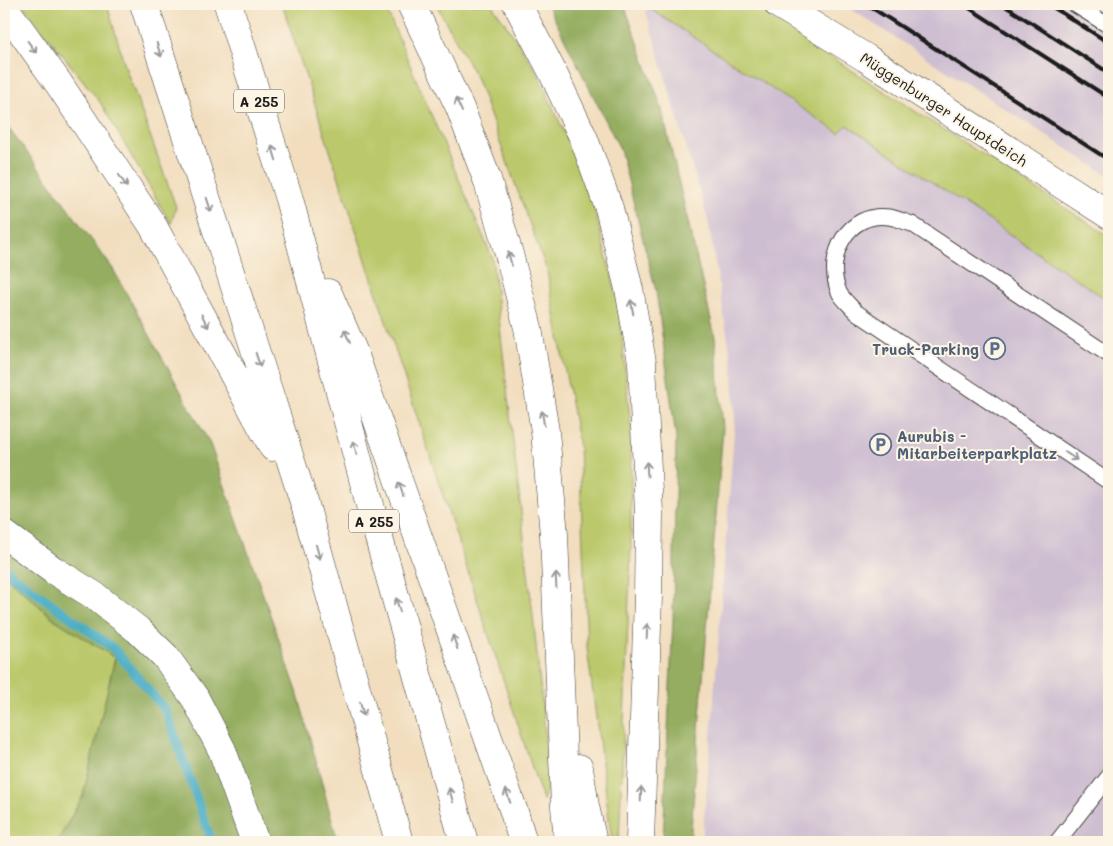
<svg xmlns="http://www.w3.org/2000/svg" width="1113" height="846" font-family="Mali,sans-serif">
	<style>
		.industrial { fill: #cebed1 }
		.green { fill: #bbc96c; stroke: #6c7244 }
		.forest { fill: #94ad60; stroke: #58643e }
		.lines { fill: none; stroke-linecap: round; stroke-linejoin: round }
		.stream { stroke: #43aac3; stroke-width: 9 }
		.lane-casing { stroke: #3c3934; stroke-width: 17 }
		.street-casing { stroke: #3c3934; stroke-width: 29 }
		.secondary-casing { stroke: #3c3934; stroke-width: 29 }
		.highway-casing { stroke: #3c3934; stroke-width: 29 }
		.lane { stroke: #fff; stroke-width: 15 }
		.street { stroke: #fff; stroke-width: 28 }
		.secondary { stroke: #fff; stroke-width: 28 }
		.highway { stroke: #fff; stroke-width: 28 }
		.rail { stroke: #1c1c1c; stroke-width: 4 }
		.oneway { stroke: #999 }
		.labels { text-anchor: middle; dominant-baseline: central; stroke-width: 4; stroke-linejoin: round; paint-order: stroke }
		.shield { fill: #fcf5e5; stroke: #5f5d58; stroke-width: 1 }
		.shield-label { font-size: 14px; font-weight: bold; fill: #1c1c1c }
		.street-label { font-size: 15px; fill: #1c1c1c; stroke: #fcf5e5 }
		.service-label { font-size: 15px; font-weight: bold; fill: #4e5e75; stroke: #fcf5e5; text-anchor: end }
	</style>
	<rect width="100%" height="100%" fill="#fcf5e5"/>
	<filter id="ink" filterUnits="userSpaceOnUse"><feTurbulence type="fractalNoise" baseFrequency=".02" numOctaves="2"/><feDisplacementMap in="SourceGraphic" scale="10" xChannelSelector="R" yChannelSelector="G"/><feConvolveMatrix kernelMatrix="1 2 1 2 8 2 1 2 1" color-interpolation-filters="sRGB"/></filter>
	<filter id="wash" filterUnits="userSpaceOnUse"><feTurbulence type="fractalNoise" baseFrequency=".0096" numOctaves="4" result="noise"/><feDisplacementMap in="SourceGraphic" scale="20" xChannelSelector="R" yChannelSelector="G"/><feGaussianBlur stdDeviation="1.12" result="paint"/><feColorMatrix in="noise" values="0 0 0 0 0 0 0 0 0 0 0 0 0 0 0 0 0 1.4 0 .05"/><feComposite in="paint" operator="in"/></filter>
	<g filter="url(#wash)">
		<rect width="100%" height="100%" fill="#f2debf"/>
		<path class="industrial" d="M 843,4 L 1109,4 L 1109,176 Z
			M 644,5 L 838,133 L 847,125 L 1109,301 L 1109,842 L 702,842 L 712,724 L 735,418 L 733,369 L 708,220 Z"/>
		<path class="green" d="M 22,4 L 107,4 L 125,66 L 176,207 L 171,224 L 100,102 Z
			M 282,4 L 384,4 L 492,257 L 533,616 L 550,782 L 543,801 Z
			M 436,4 L 491,4 L 505,23 L 537,72 L 588,185 L 619,305 L 631,431 L 631,549 L 619,842 L 612,842 L 587,647 L 579,447 L 547,271 L 476,77 Z
			M 643,4 L 749,4 L 1109,236 L 1109,301 L 847,125 L 839,133 Z
			M 4,575 L 54,619 L 115,658 L 83,796 L 57,842 L 4,842 Z"/>
		<path class="forest" d="M 547,4 L 624,4 L 661,106 L 715,337 L 723,428 L 690,842 L 663,842 L 673,619 L 676,437 L 656,291 L 620,149 Z
			M 4,121 L 113,269 L 210,444 L 297,691 L 338,842 L 57,842 L 83,796 L 115,658 L 54,619 L 4,575 Z"/>
		<g class="lines">
			<path class="stream" d="M 4,567 L 13,576 L 113,648 L 166,711 L 212,842"/>
		</g>
	</g>
	<g filter="url(#ink)">
		<g class="lines">
			<defs>
				<path id="lane" d="M 1074,4 L 1109,26
					M 1109,355 L 912,224 C 904,222 897,218 889,217 C 848,211 824,256 839,292 C 842,299 851,306 856,312 L 1109,482
					M 1057,842 L 1109,776"/>
				<path id="street" d="M 4,534 L 53,570 L 95,596 L 138,630 L 165,656 L 195,698 L 222,750 L 255,842"/>
				<path id="secondary" d="M 778,4 L 866,58 L 1109,215"/>
				<path id="highway" d="M 144,4 L 305,505 L 399,842
					M 228,4 L 289,199 L 375,524 L 464,842
					M 411,4 L 460,108 L 487,179 L 509,254 L 528,328 L 545,431 L 554,535 L 565,807 L 568,842
					M 517,4 L 552,71 L 584,139 L 609,208 L 629,289 L 642,362 L 649,513 L 648,596 L 640,842
					M 4,7 L 59,84 L 153,226 L 273,447
					M 328,293 L 354,353 L 514,812 L 523,842
					M 579,768 L 585,806 L 593,842"/>
			</defs>
			<use href="#lane" class="lane-casing"/>
			<use href="#street" class="street-casing"/>
			<use href="#secondary" class="secondary-casing"/>
			<use href="#highway" class="highway-casing"/>
			<use href="#lane" class="lane"/>
			<use href="#street" class="street"/>
			<use href="#secondary" class="secondary"/>
			<use href="#highway" class="highway"/>
			<path class="rail" d="M 866,4 L 1109,160
				M 963,4 L 1109,98
				M 1002,4 L 1109,73
				M 1048,4 L 1109,43"/>
		</g>
		<defs><path id="oneway-shaft" d="M-6 0H5M1.5-3L5.5 0L1.5 3" fill="none" stroke-width="1.6" stroke-linecap="round" stroke-linejoin="round" transform="scale(1.25)"/></defs>
		<g class="oneway">
			<use href="#oneway-shaft" transform="translate(32 47) rotate(54)"/>
			<use href="#oneway-shaft" transform="translate(159 50) rotate(72)"/>
			<use href="#oneway-shaft" transform="translate(459 105) rotate(-114)"/>
			<use href="#oneway-shaft" transform="translate(274 153) rotate(-107)"/>
			<use href="#oneway-shaft" transform="translate(123 181) rotate(56)"/>
			<use href="#oneway-shaft" transform="translate(209 205) rotate(72)"/>
			<use href="#oneway-shaft" transform="translate(510 259) rotate(-105)"/>
			<use href="#oneway-shaft" transform="translate(632 307) rotate(-100)"/>
			<use href="#oneway-shaft" transform="translate(205 321) rotate(62)"/>
			<use href="#oneway-shaft" transform="translate(347 336) rotate(-113)"/>
			<use href="#oneway-shaft" transform="translate(258 360) rotate(72)"/>
			<use href="#oneway-shaft" transform="translate(543 418) rotate(-99)"/>
			<use href="#oneway-shaft" transform="translate(355 448) rotate(-105)"/>
			<use href="#oneway-shaft" transform="translate(1071 456) rotate(34)"/>
			<use href="#oneway-shaft" transform="translate(647 469) rotate(-93)"/>
			<use href="#oneway-shaft" transform="translate(401 489) rotate(-109)"/>
			<use href="#oneway-shaft" transform="translate(318 552) rotate(74)"/>
			<use href="#oneway-shaft" transform="translate(556 580) rotate(-93)"/>
			<use href="#oneway-shaft" transform="translate(398 605) rotate(-106)"/>
			<use href="#oneway-shaft" transform="translate(647 631) rotate(-88)"/>
			<use href="#oneway-shaft" transform="translate(455 642) rotate(-109)"/>
			<use href="#oneway-shaft" transform="translate(362 709) rotate(74)"/>
			<use href="#oneway-shaft" transform="translate(641 794) rotate(-88)"/>
			<use href="#oneway-shaft" transform="translate(451 795) rotate(-106)"/>
			<use href="#oneway-shaft" transform="translate(508 796) rotate(-109)"/>
		</g>
	</g>
	<defs>
		<symbol id="parking-ring" viewBox="-11 -11 22 22"><circle r="9.5" fill="#fcf5e5" stroke="#5c6f8a" stroke-width="1.5"/><path d="M-3.5-5.5H1a3.5 3.5 0 0 1 0 7H-1V5.5H-3.5ZM-1-3.4V-.6H.8a1.4 1.4 0 0 0 0-2.8Z" fill="#5c6f8a"/></symbol>
	</defs>
	<g fill-rule="evenodd">
		<use href="#parking-ring" x="982" y="336" width="25" height="25"/>
		<use href="#parking-ring" x="868" y="432" width="25" height="25"/>
	</g>
	<g class="labels">
		<g class="shield">
			<rect x="234" y="89.5" width="50" height="23" rx="4"/>
			<rect x="349" y="509.5" width="50" height="23" rx="4"/>
		</g>
		<g class="shield-label">
			<text x="259" y="101">A 255</text>
			<text x="374" y="521">A 255</text>
		</g>
		<g class="street-label">
			<text transform="translate(944 109) rotate(33)">Müggenburger Hauptdeich</text>
		</g>
		<g class="service-label">
			<text x="979" y="349">Truck-Parking</text>
			<text x="897" y="436" text-anchor="start">Aurubis -<tspan x="897" dy="17">Mitarbeiterparkplatz</tspan></text>
		</g>
	</g>
	<rect width="1113" height="846" fill="none" stroke="#fcf5e5" stroke-width="20"/>
</svg>
